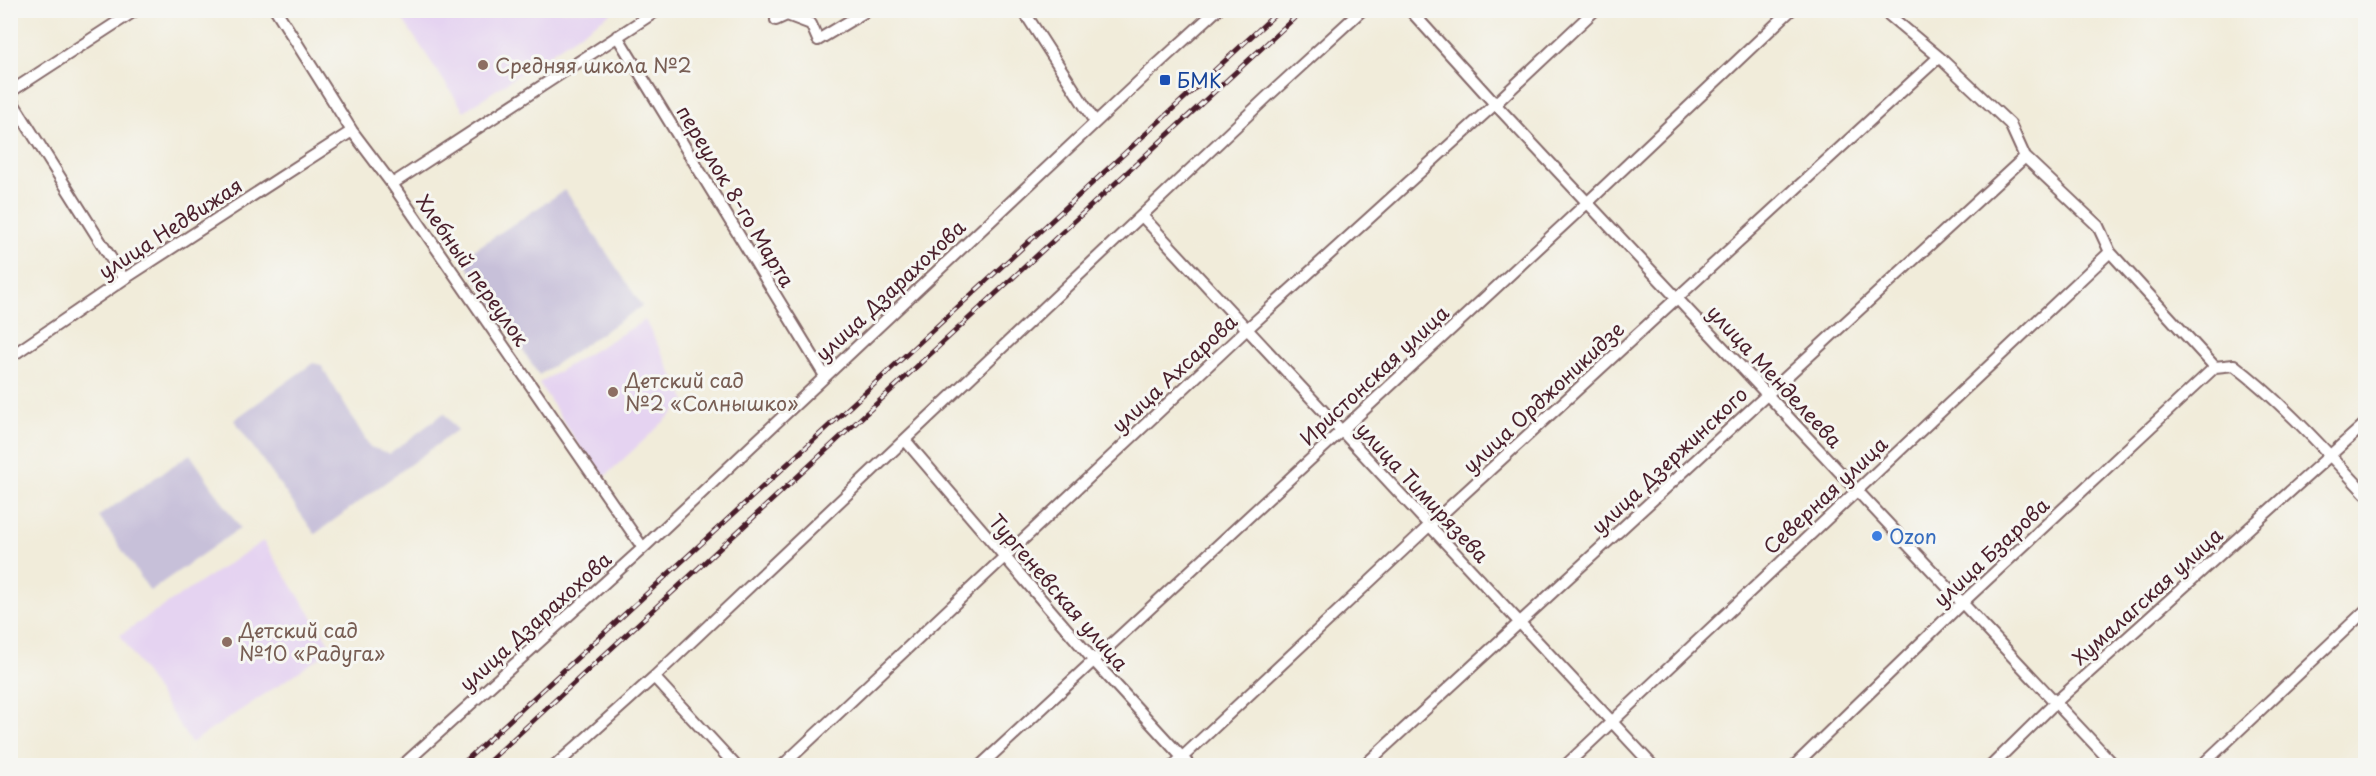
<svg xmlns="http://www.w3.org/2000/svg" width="2376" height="776" font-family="'Playpen Sans',sans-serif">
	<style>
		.built { fill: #e5d3f1 }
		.industrial { fill: #c7c0d9 }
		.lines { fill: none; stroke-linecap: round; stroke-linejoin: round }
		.minor-casing { stroke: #846768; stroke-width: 14 }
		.minor { stroke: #fff; stroke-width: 10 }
		.rail-casing { stroke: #4a1f2b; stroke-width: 5 }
		.rail { stroke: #f6f6f2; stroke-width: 3; stroke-dasharray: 9; stroke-linecap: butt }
		.education-dot { fill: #8d6e63; stroke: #f6f6f2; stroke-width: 2 }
		.transit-dot { fill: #1a4fb4; stroke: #f6f6f2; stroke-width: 2 }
		.shop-dot { fill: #3f7fe0; stroke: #f6f6f2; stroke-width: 2 }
		.labels { text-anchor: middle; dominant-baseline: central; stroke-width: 6; stroke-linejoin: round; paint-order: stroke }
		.education-label { font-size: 20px; fill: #785e54; stroke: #f6f6f2; text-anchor: start }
		.transit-label { font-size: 20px; fill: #164399; stroke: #f6f6f2; text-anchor: start }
		.street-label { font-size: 20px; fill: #4a1f2b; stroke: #f6f6f2 }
		.shop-label { font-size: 20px; fill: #366cbe; stroke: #f6f6f2; text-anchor: start }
	</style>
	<rect width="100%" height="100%" fill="#f6f6f2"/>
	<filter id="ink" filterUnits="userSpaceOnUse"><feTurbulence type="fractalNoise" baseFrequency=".0167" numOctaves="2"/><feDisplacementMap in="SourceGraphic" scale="12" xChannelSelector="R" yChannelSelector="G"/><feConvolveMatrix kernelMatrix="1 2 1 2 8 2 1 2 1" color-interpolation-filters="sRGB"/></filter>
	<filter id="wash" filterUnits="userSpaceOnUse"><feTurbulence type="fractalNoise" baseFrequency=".008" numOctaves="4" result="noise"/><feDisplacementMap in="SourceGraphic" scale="24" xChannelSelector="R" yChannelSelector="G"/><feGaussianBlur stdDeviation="1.35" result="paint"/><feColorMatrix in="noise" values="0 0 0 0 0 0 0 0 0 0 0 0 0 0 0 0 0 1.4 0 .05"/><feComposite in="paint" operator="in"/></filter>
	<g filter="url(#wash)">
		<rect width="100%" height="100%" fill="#f1ecda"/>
		<path class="built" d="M 397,11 L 614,11 L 464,111 Z
			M 645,320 L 686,401 L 601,480 L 539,383 Z
			M 263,541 L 333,649 L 191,743 L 120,635 Z"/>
		<path class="industrial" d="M 565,190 L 642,306 L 539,375 L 462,258 Z
			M 313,363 L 321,365 L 370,447 L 390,454 L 444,413 L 457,430 L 315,534 L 234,420 Z
			M 190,454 L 240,528 L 150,591 L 99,516 Z"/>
	</g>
	<g filter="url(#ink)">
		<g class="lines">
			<defs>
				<path id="minor" d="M 276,10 L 352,131 L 392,184 L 643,548
					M 1023,10 L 1095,122
					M 1410,10 L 1495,104 L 2115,766
					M 1883,10 L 1939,57 L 2010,124 L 2025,157 L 2098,226 L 2110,252 L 2215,367 L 2234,365 C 2283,403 2324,449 2366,494
					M 776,20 L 787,15 L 811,24 L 818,40 L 868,10
					M 617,36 L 825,376
					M 10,92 L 136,10
					M 10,98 L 124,279
					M 392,184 L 658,10
					M 1142,216 L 1653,766
					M 10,357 L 124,279 L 352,131
					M 905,440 L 1094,661 L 1190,766
					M 654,677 L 736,766
					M 402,766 L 643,548 L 1149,72 L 1217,10
					M 555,766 L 654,677 L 1268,96 L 1362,10
					M 782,766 L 1247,329 L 1495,104 L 1595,10
					M 980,766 L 1587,203 L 1791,10
					M 1173,766 L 1430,525 L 1939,57
					M 1364,766 L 2025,157
					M 1565,766 L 2110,252
					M 1794,766 L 1961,604 L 2215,367
					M 1991,766 L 2056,702 L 2366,423
					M 2201,766 L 2366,610"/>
			</defs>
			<use href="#minor" class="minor-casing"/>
			<use href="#minor" class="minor"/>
			<defs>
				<path id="rail" d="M 460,766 L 1280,10
					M 484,766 L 1303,10"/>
			</defs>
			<use href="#rail" class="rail-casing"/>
			<use href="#rail" class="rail"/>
		</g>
	</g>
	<g class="education-dot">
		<circle cx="483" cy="65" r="6"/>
		<circle cx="613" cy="392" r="6"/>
		<circle cx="227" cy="642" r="6"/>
	</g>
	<rect class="transit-dot" x="1159" y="74" width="12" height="12" rx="3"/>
	<circle class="shop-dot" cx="1877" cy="536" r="6"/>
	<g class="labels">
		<g class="education-label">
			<text x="495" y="65">Средняя школа №2</text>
			<text x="625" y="380">Детский сад<tspan x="625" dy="23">№2 «Солнышко»</tspan></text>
			<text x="239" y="630">Детский сад<tspan x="239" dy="23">№10 «Радуга»</tspan></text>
		</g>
		<g class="transit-label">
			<text x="1177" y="80">БМК</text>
		</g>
		<g class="street-label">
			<text transform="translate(736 196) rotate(59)">переулок 8-го Марта</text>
			<text transform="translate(170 228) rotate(-33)">улица Недвижая</text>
			<text transform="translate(473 270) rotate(55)">Хлебный переулок</text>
			<text transform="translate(890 290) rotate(-43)">улица Дзарахохова</text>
			<text transform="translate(1174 373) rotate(-43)">улица Ахсарова</text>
			<text transform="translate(1374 375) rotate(-43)">Иристонская улица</text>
			<text transform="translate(1775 376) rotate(47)">улица Менделеева</text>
			<text transform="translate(1543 397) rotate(-43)">улица Орджоникидзе</text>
			<text transform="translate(1669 460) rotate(-43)">улица Дзержинского</text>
			<text transform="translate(1423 492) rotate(47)">улица Тимирязева</text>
			<text transform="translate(1825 495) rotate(-43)">Северная улица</text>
			<text transform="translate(1991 552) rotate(-43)">улица Бзарова</text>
			<text transform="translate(1059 592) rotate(49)">Тургеневская улица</text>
			<text transform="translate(2147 596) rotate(-42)">Хумалагская улица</text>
			<text transform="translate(535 621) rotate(-42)">улица Дзарахохова</text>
		</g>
		<g class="shop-label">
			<text x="1889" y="536">Ozon</text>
		</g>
	</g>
	<rect width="2376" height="776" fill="none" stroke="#f6f6f2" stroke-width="36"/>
</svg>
